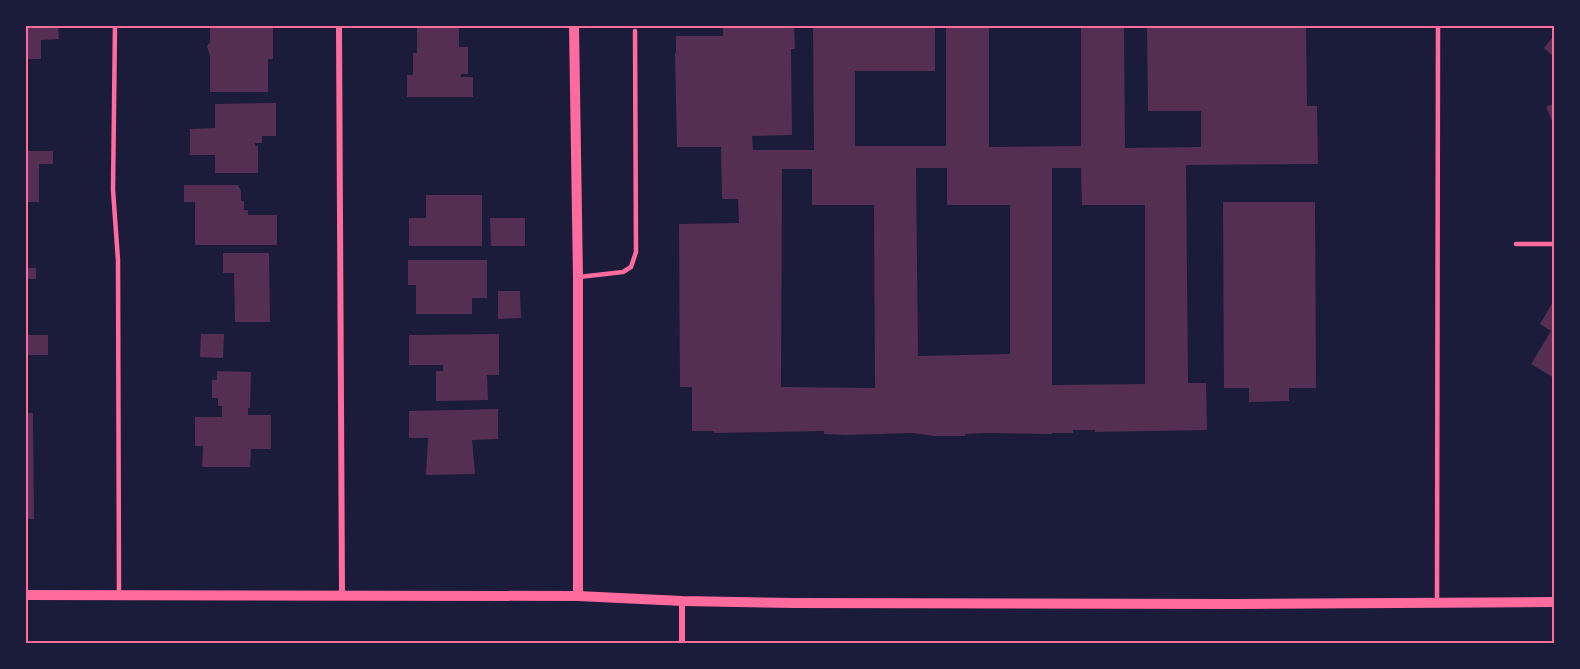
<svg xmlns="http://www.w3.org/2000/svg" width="1580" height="669" font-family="Bitter,serif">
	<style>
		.building { fill: #542f53; fill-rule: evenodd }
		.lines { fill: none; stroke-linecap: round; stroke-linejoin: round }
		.service { stroke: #ff6b9d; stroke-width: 4.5 }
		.minor { stroke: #ff6b9d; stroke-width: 6 }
		.tertiary { stroke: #ff6b9d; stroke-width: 10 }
		.neatline { fill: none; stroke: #ff6b9d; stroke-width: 2 }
	</style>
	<rect width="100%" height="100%" fill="#1b1b3a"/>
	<path class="building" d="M 26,26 L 58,26 L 59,39 L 41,40 L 41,59 L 26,59 Z
		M 723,26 L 794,26 L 795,49 L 791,49 L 792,135 L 752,136 L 753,150 L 814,150 L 813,26 L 935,26 L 935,71 L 855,71 L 855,146 L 946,146 L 946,26 L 989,26 L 989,147 L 1081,146 L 1081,26 L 1124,26 L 1125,148 L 1201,147 L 1201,111 L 1148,111 L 1147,26 L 1306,26 L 1307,106 L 1317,106 L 1318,164 L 1186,165 L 1188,383 L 1206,383 L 1207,430 L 1095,432 L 1095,430 L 1073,430 L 1073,433 L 1052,433 L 1052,434 L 986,433 L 965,434 L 965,436 L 934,436 L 913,433 L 846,435 L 824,434 L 824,431 L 714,433 L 714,431 L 692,431 L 692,387 L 680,387 L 679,224 L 739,223 L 738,199 L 722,199 L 721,147 L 677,147 L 675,53 L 676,53 L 676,36 L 723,36 ZM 916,168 L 947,168 L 947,205 L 1010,205 L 1010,354 L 918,356 ZM 1052,168 L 1081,168 L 1082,205 L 1145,205 L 1145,384 L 1052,385 ZM 782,169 L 812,169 L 812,205 L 874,205 L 875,388 L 781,387 Z
		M 417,27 L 459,27 L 459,47 L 468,47 L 468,74 L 461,74 L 461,77 L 473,77 L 473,97 L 407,97 L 407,75 L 413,75 L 413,53 L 417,53 Z
		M 210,28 L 273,28 L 273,59 L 268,59 L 268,92 L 210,92 L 210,56 L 207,46 L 210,42 Z
		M 1554,35 L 1554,57 L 1544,48 Z
		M 276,103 L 276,136 L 262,136 L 262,143 L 255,143 L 255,146 L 258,146 L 258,173 L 215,173 L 215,155 L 190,155 L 190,129 L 215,128 L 215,104 Z
		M 1554,103 L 1554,125 L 1546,107 Z
		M 26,151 L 53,151 L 53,164 L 39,164 L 39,202 L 26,202 Z
		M 184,185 L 238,185 L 241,191 L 241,201 L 244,201 L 244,210 L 248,210 L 248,215 L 277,215 L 277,245 L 195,245 L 195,202 L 184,202 Z
		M 426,195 L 482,195 L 482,246 L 409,246 L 409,218 L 426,218 Z
		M 1223,202 L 1315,202 L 1316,388 L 1289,388 L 1289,401 L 1249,402 L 1249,388 L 1224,388 Z
		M 490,218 L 525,218 L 525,246 L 491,246 Z
		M 223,253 L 269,253 L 270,322 L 235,322 L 234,273 L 223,273 Z
		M 408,260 L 487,260 L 487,298 L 472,298 L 472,314 L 416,314 L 416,285 L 408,285 Z
		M 26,268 L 36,268 L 36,279 L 26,279 Z
		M 498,291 L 520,291 L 521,318 L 498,319 Z
		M 1553,302 L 1554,303 L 1554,378 L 1531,364 L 1551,331 L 1540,324 Z
		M 201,334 L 224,334 L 223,358 L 200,357 Z
		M 499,334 L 499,375 L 487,375 L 488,400 L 436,401 L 436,371 L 443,371 L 443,365 L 409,365 L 409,335 Z
		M 26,335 L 48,335 L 48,355 L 28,355 L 28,399 L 26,399 Z
		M 217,371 L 251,372 L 250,408 L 248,408 L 248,415 L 271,415 L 271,449 L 251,449 L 250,467 L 202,467 L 203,446 L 195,446 L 195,417 L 222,417 L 222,406 L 218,406 L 218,398 L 212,398 L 212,380 L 217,380 Z
		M 498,409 L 498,439 L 472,440 L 475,474 L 426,475 L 428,438 L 409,438 L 409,411 Z
		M 26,413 L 33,413 L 34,519 L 26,519 Z"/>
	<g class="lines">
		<path class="service" d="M 115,26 L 113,190 L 118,260 L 119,595
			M 1516,244 L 1554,244
			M 579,277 L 623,272 L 631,267 L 636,252 L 635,31
			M 1437,602 L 1438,26"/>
		<path class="minor" d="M 339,26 L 342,594
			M 682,601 L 682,644"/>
		<path class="tertiary" d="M 574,26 L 578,278 L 578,596
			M 26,595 L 578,596 L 682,601 L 796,603 L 1236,604 L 1554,602"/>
	</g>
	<rect width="1580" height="669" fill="none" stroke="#1b1b3a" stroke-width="54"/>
	<rect x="27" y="27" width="1526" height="615" class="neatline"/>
</svg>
